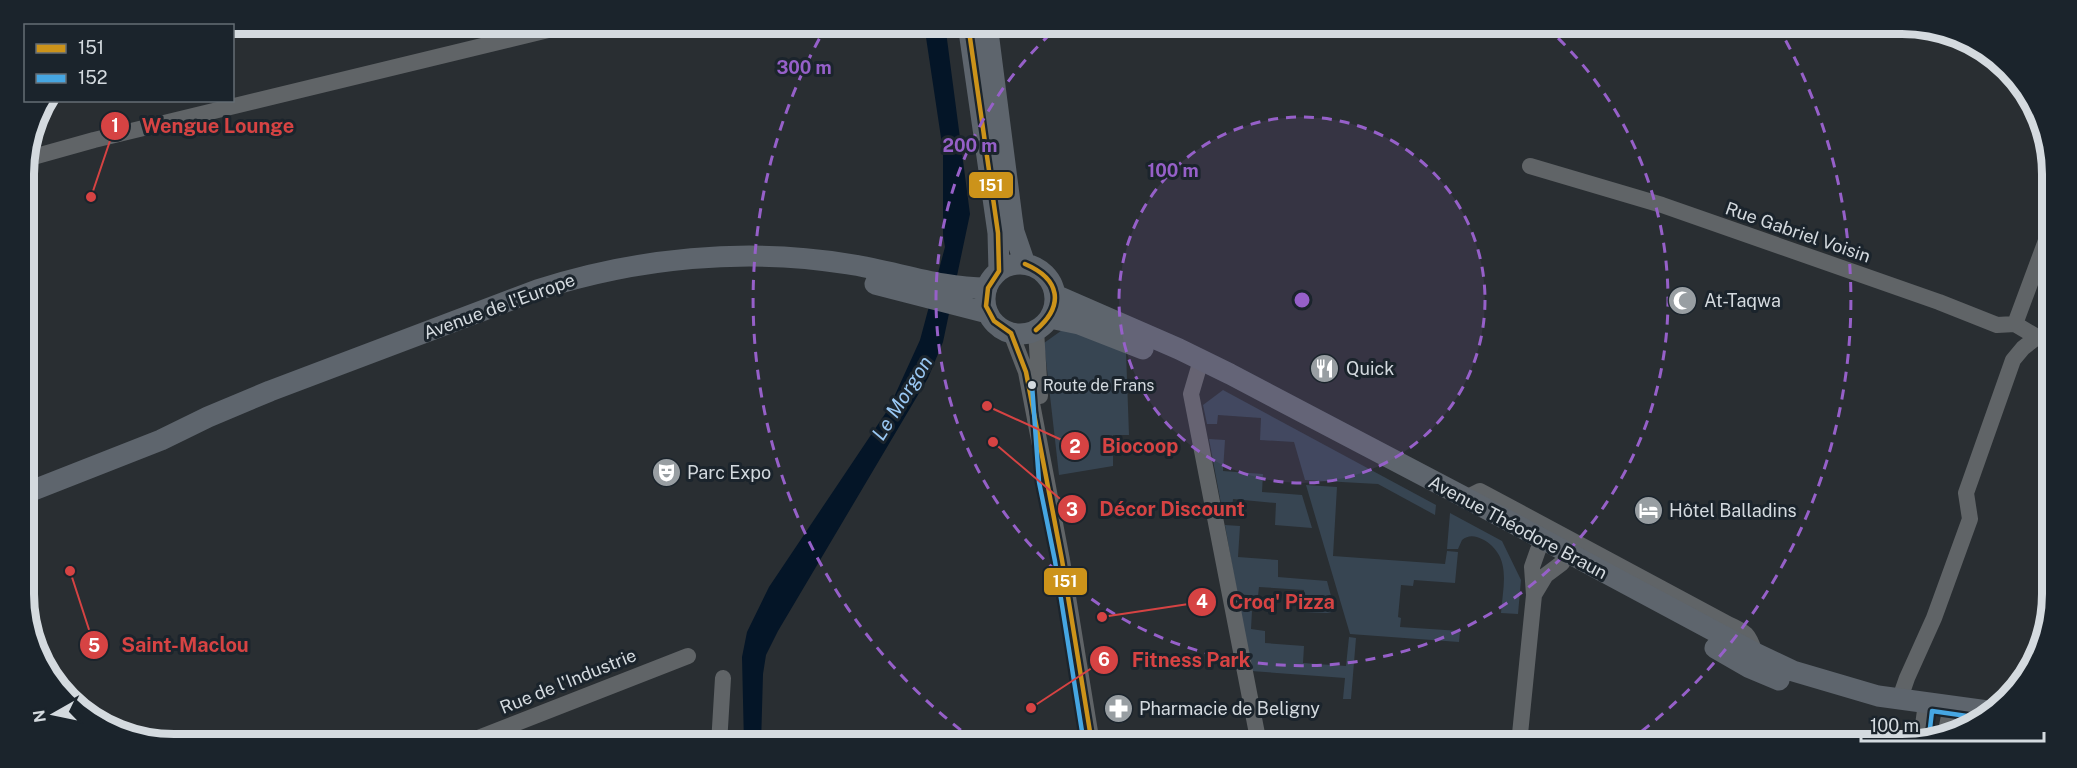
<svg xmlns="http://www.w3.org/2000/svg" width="2077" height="768" font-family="'Public Sans',sans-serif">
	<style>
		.green { fill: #374552 }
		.water { fill: #041527 }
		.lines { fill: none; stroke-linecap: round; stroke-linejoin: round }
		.minor { stroke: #606467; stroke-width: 16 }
		.major { stroke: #5e656d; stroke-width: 21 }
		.bus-1-casing { stroke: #1b242c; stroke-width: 9 }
		.bus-2-casing { stroke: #1b242c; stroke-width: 9 }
		.bus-1 { stroke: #cc931a; stroke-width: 4.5 }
		.bus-2 { stroke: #46a6e2; stroke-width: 4.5 }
		.ring { fill: none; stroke: #9660c9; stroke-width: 3; stroke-dasharray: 10 8 }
		.bus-dot { fill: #d4dadf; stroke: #1b242c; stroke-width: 2 }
		.labels { text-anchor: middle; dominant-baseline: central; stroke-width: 6; stroke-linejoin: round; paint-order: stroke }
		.bus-label { font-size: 16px; fill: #d4dadf; stroke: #1b242c; text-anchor: start }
		.street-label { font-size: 18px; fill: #d4dadf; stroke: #1b242c }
		.poi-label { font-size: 18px; fill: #d4dadf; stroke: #1b242c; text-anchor: start }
		.water-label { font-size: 20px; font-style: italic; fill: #9ac8f3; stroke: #1b242c }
		.rim { fill: none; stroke: #d4dadf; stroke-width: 8 }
		.centre { fill: #9660c9; stroke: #1b242c; stroke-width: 3 }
		.ring-label { font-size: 18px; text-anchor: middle; font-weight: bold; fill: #9660c9; stroke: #1b242c; stroke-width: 6; stroke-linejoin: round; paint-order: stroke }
		.leader { fill: none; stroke: #d64343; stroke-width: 2 }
		.callout-dot { fill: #d64343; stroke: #1b242c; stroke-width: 2 }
		.mark-label { font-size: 18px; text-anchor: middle; font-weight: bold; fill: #fff }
		.callout-label { font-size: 20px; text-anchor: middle; font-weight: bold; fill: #d64343; stroke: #1b242c; stroke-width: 6; stroke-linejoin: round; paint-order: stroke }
		.line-badge { stroke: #1b242c; stroke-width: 2 }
		.badge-label { font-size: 16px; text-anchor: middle; font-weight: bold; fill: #fff }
	</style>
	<rect width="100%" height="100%" fill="#292e32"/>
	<path class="green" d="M 1065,328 L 1126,352 L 1129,435 L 1113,435 L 1113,466 L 1059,475 L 1044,343 Z
		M 1223,390 L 1436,505 L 1435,515 L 1378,484 L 1305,480 L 1294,442 L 1260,440 L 1261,418 L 1218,415 L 1217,424 L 1207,424 L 1203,405 Z
		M 1209,439 L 1225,440 L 1223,471 L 1263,474 L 1262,492 L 1302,495 L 1312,528 L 1275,525 L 1276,503 L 1233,499 L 1232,510 L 1222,509 Z
		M 1306,485 L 1337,487 L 1333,556 L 1445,564 L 1447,551 L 1458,552 L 1455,583 L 1414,580 L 1413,586 L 1401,585 L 1398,617 L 1401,618 L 1400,627 L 1460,631 L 1459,642 L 1350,634 Z
		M 1450,513 L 1502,541 L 1521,580 L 1518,614 L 1501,613 C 1503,585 1512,557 1484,540 C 1476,536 1469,534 1462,540 L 1458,549 L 1447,549 Z
		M 1225,525 L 1240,526 L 1238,557 L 1278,560 L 1278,577 L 1327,581 L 1334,607 L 1332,612 L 1327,613 L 1303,612 L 1304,590 L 1259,587 L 1258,596 L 1237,594 Z
		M 1240,610 L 1252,611 L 1251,629 L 1265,631 L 1265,643 L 1304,646 L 1303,663 L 1346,666 L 1349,637 L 1356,638 L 1351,699 L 1343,699 L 1345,678 L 1251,671 Z"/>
	<path class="water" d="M 924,24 L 945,24 L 970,214 L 943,342 L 928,378 L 778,631 L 766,655 L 763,674 L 761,744 L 744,744 L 742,657 L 747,632 L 769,587 L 889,408 L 920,340 L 945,247 L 943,235 L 943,151 Z"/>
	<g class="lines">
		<path class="minor" d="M 26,159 L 94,140 L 573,24
			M 1530,166 L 1662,205 L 1939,302 L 1997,325 L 2015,324 L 2037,337 L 2049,341
			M 2015,324 L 2051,227
			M 1036,330 L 1040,396
			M 1011,333 L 1026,372 L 1062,560 L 1092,744
			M 1201,360 L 1191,394 L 1259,744
			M 1466,498 L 1480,491 L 1728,624 C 1746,632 1749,634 1755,653
			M 1534,595 L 1546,575 L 1562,563
			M 1900,698 L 1907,678 L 1934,618 L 1970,519 L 1966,493 L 2013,360 L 2023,348 L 2037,337
			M 1946,731 L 1951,706
			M 1921,740 L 1926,703
			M 463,744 L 688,656
			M 719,744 L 723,678
			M 1519,744 L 1534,595 L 1532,567 L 1538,550"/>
		<path class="major" d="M 968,24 L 998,233 L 999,271
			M 987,24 L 1012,218 L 1014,232 L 1025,264
			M985 299a35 35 0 1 1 70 0a35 35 0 1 1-70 0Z
			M 875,284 L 988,313
			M 1055,295 L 1179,349 L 1230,374 L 1466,498 L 1755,653 L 1793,671 L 1878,696 L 1995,712
			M 1050,318 L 1079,324 L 1143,349
			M 26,493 L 161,440 L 208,417 L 270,391 L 537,290 C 637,258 745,247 848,264 C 895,271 939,288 987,288
			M 1715,648 L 1748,667 L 1779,680"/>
		<defs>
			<path id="bus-1" d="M 968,24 L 998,233 L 999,271 L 988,288 L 986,306 L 994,321 L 1011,333
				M 1025,264 C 1060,279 1065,305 1036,330
				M 1011,333 L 1026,372 L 1062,560 L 1092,744"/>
			<path id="bus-2" d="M 1032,385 L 1039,482 L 1055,561 L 1084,744
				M 1929,737 L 1932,711 L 1981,718"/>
		</defs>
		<use href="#bus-1" class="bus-1-casing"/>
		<use href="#bus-2" class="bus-2-casing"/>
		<use href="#bus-1" class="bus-1"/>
		<use href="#bus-2" class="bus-2"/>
	</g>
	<circle cx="1302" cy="300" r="183" fill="#9660c9" fill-opacity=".12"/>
	<g class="ring">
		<circle cx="1302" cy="300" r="183"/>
		<path d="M1545 26A366 366 0 1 1 1059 26"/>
		<path d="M975 741A549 549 0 0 1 827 25M1777 25A549 549 0 0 1 1629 741"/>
	</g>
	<defs>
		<symbol id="mosque-disc" viewBox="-11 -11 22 22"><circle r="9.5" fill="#989ea2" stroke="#1b242c"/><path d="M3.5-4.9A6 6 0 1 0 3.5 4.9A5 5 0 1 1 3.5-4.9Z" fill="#fff"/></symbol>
		<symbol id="restaurant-disc" viewBox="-11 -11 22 22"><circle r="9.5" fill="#989ea2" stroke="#1b242c"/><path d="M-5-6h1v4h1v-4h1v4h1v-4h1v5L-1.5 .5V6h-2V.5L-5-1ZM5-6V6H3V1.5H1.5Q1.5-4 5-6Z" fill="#fff"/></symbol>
		<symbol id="theatre-disc" viewBox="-11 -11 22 22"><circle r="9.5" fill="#989ea2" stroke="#1b242c"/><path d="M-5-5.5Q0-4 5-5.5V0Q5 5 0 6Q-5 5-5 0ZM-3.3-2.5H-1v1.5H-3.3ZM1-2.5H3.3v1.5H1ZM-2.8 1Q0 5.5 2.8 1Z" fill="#fff"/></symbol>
		<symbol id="hotel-disc" viewBox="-11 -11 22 22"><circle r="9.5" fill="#989ea2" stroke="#1b242c"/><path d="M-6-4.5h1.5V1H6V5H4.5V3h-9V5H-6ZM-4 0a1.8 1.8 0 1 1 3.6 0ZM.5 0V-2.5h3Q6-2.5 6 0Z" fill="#fff"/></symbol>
		<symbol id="pharmacy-disc" viewBox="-11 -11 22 22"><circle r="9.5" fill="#989ea2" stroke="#1b242c"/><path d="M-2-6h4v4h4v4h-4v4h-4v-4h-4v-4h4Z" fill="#fff"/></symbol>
	</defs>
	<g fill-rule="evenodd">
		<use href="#mosque-disc" x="1666" y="284" width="33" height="33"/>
		<use href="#restaurant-disc" x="1308" y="352" width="33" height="33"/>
		<use href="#theatre-disc" x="650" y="456" width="33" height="33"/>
		<use href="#hotel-disc" x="1632" y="494" width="33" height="33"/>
		<use href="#pharmacy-disc" x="1102" y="692" width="33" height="33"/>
	</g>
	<circle class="bus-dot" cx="1032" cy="385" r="5"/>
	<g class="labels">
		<g class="bus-label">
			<text x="1043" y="385">Route de Frans</text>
		</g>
		<g class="street-label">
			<text transform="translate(1798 232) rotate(19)">Rue Gabriel Voisin</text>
			<text transform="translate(499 306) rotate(-20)">Avenue de l'Europe</text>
			<text transform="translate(1518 527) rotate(28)">Avenue Théodore Braun</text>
			<text transform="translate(568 681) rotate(-22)">Rue de l'Industrie</text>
		</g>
		<g class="poi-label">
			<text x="1704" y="300">At-Taqwa</text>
			<text x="1346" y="368">Quick</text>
			<text x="687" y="472">Parc Expo</text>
			<text x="1669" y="510">Hôtel Balladins</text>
			<text x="1139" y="708">Pharmacie de Beligny</text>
		</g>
		<g class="water-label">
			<text transform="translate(902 398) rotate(-58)">Le Morgon</text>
		</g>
	</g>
	<path d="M0 0H2077V768H0ZM174 34H1902A140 140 0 0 1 2042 174V594A140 140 0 0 1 1902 734H174A140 140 0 0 1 34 594V174A140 140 0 0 1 174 34Z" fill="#1b242c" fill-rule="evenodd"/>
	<path class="rim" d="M174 34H1902A140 140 0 0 1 2042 174V594A140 140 0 0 1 1902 734H174A140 140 0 0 1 34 594V174A140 140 0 0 1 174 34Z"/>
	<circle cx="1302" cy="300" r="9" class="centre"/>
	<g class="ring-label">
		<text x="804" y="74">300 m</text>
		<text x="970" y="152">200 m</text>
		<text x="1173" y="177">100 m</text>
	</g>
	<path class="leader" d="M91 197L115 126M987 406L1075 446M993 442L1072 509M1102 617L1202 602M70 571L94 645M1031 708L1104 660"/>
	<g class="callout-dot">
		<circle cx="91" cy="197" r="6"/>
		<circle cx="987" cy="406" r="6"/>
		<circle cx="993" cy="442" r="6"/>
		<circle cx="1102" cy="617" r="6"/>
		<circle cx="70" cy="571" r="6"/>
		<circle cx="1031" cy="708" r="6"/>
		<circle cx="115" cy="126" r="15"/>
		<circle cx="1075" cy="446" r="15"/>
		<circle cx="1072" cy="509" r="15"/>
		<circle cx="1202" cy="602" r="15"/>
		<circle cx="94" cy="645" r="15"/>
		<circle cx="1104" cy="660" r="15"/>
	</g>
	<g class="mark-label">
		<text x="115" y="132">1</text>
		<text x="1075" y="453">2</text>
		<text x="1072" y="516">3</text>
		<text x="1202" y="608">4</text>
		<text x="94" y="652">5</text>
		<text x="1104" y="666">6</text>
	</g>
	<g class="callout-label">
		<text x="218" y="133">Wengue Lounge</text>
		<text x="1140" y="453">Biocoop</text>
		<text x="1172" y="516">Décor Discount</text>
		<text x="1282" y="609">Croq' Pizza</text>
		<text x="185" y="652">Saint-Maclou</text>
		<text x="1191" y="667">Fitness Park</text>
	</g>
	<g class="line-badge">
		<rect x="968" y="171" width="46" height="28" rx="6" fill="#cc931a"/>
		<rect x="1043" y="567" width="45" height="29" rx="6" fill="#cc931a"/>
	</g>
	<g class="badge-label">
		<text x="991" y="191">151</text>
		<text x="1065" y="587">151</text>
	</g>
	<rect x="24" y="24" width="210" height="78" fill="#1b242c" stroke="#656d74" stroke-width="1.5"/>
	<rect x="36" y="44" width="30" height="9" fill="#cc931a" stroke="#656d74" stroke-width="1.5"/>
	<text x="78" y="54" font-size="18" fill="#d4dadf">151</text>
	<rect x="36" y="74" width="30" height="9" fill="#46a6e2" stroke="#656d74" stroke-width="1.5"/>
	<text x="78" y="84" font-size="18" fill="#d4dadf">152</text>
	<g transform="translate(54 714) rotate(261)" stroke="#1b242c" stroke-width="4.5" paint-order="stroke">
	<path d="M0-4.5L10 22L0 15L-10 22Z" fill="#d4dadf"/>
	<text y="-9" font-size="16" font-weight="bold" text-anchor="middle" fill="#d4dadf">N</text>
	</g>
	<path d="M1861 732v9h183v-9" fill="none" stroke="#d4dadf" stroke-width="3"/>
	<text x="1870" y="732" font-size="18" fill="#d4dadf" stroke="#1b242c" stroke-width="4.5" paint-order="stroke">100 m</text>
</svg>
